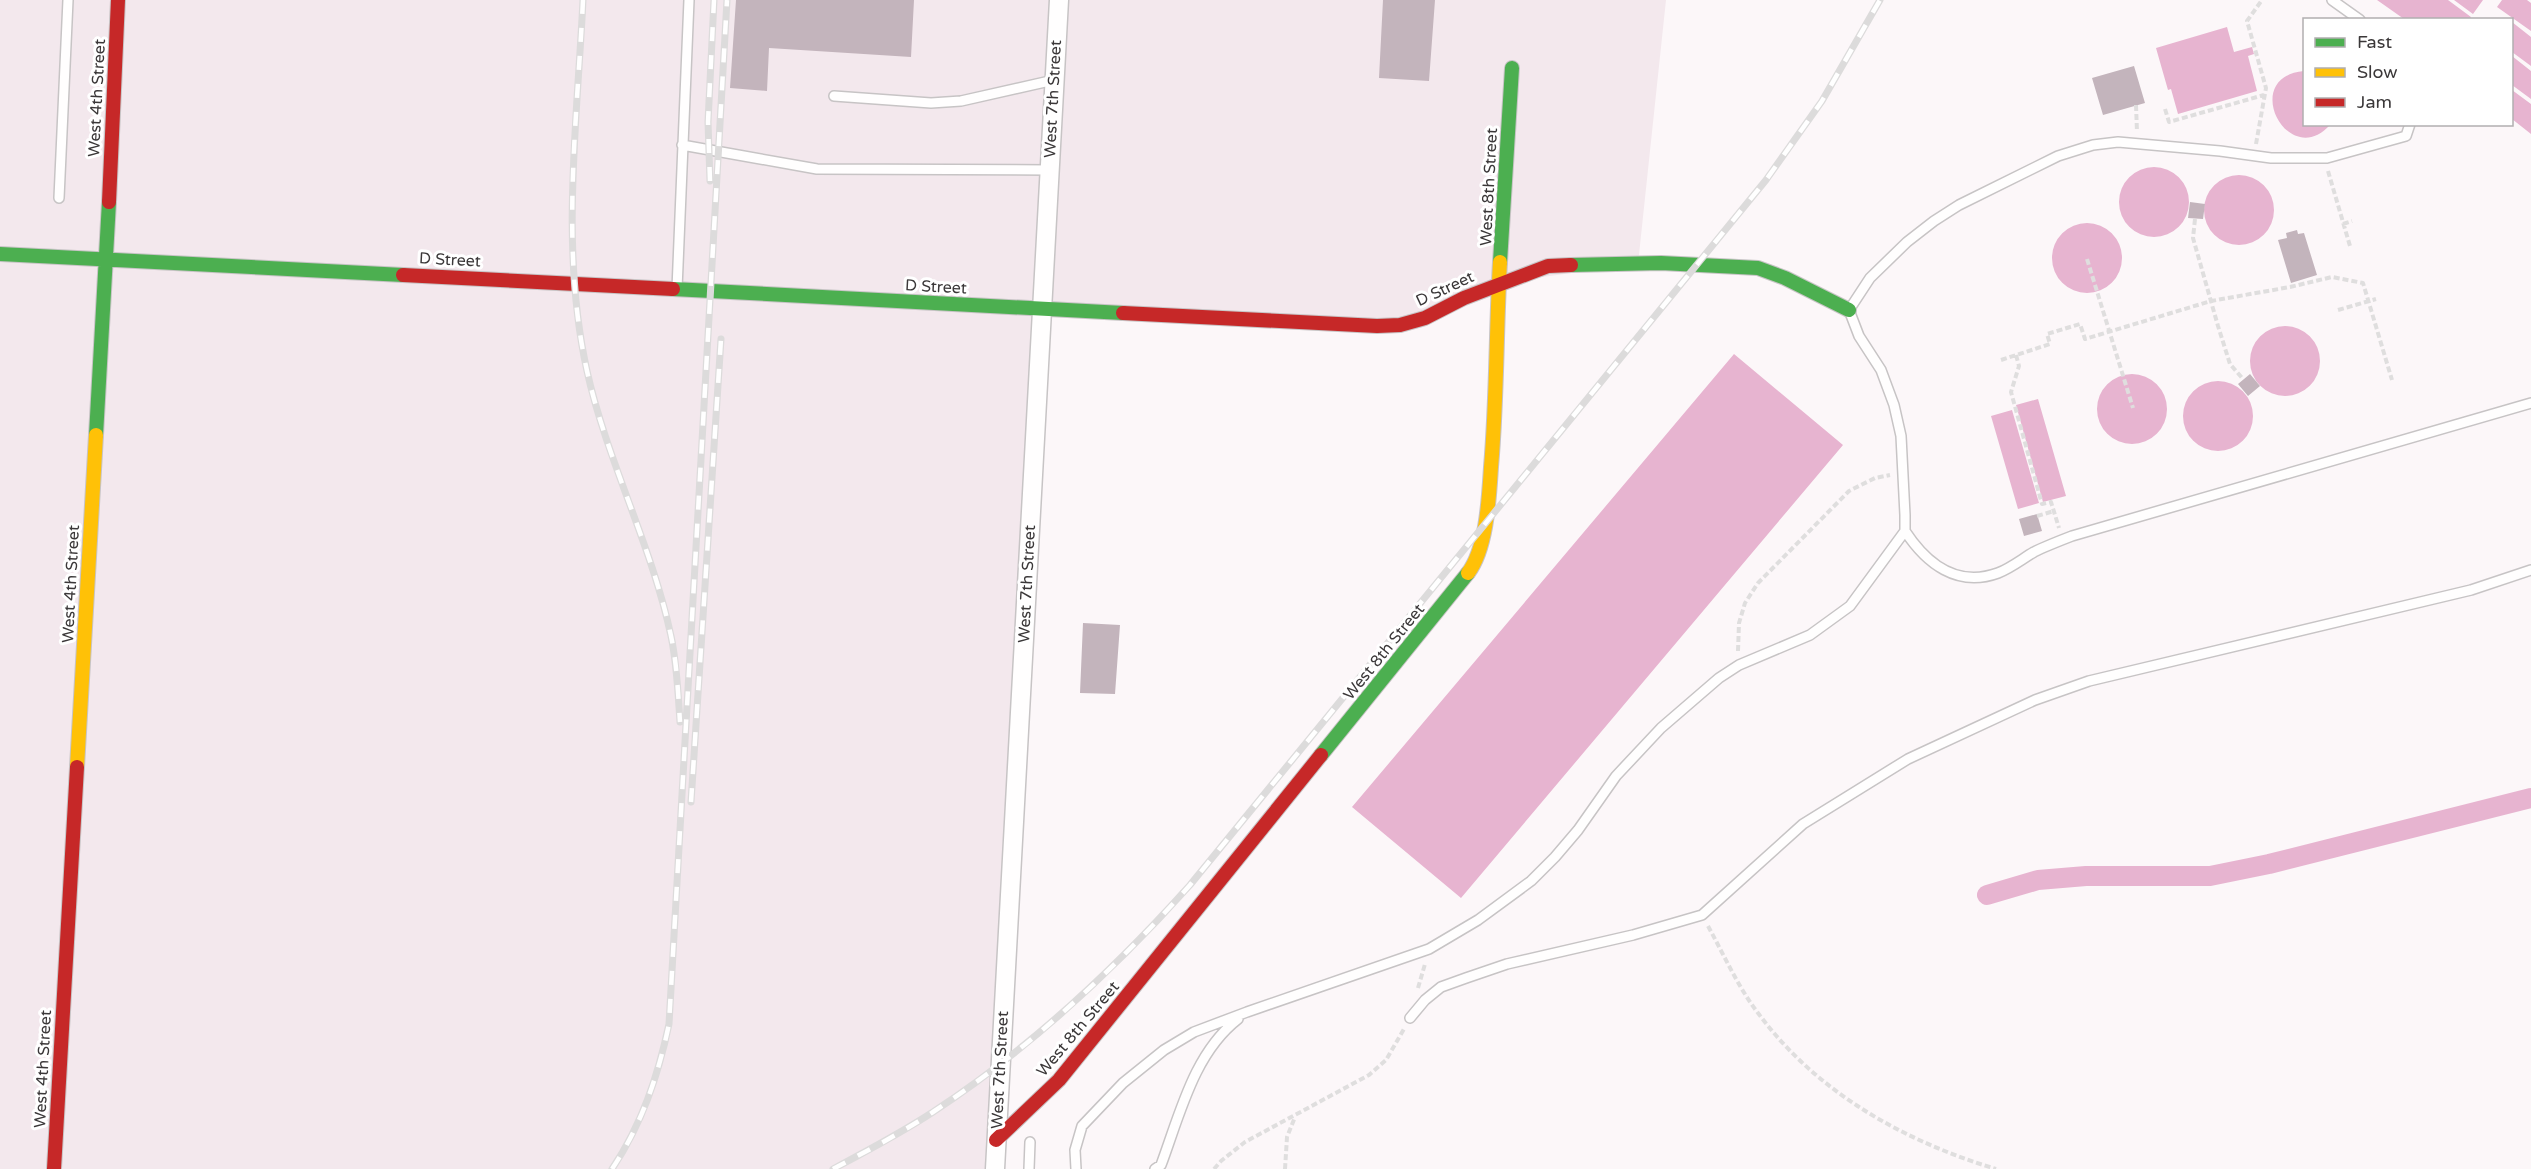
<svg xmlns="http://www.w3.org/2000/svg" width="2531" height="1169" font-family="'Varela Round',sans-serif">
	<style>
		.built { fill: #f3e8ed }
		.water { fill: #e7b4d0 }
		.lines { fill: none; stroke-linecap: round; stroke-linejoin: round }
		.canal { stroke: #e7b4d0; stroke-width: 20 }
		.building { fill: #c3b4bc }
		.lane-casing { stroke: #c7c4c5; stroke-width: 12 }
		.street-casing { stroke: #c7c4c5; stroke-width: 21 }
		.fast-casing { stroke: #c7c4c5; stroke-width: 16 }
		.slow-casing { stroke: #c7c4c5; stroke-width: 16 }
		.jam-casing { stroke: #c7c4c5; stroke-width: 16 }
		.path { stroke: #dfdede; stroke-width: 4; stroke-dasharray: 6 3; stroke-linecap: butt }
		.lane { stroke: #fffefe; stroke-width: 9 }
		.street { stroke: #fffefe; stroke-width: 18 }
		.fast { stroke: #4caf50; stroke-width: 14 }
		.slow { stroke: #ffc107; stroke-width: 14 }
		.jam { stroke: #c62828; stroke-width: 14 }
		.rail-casing { stroke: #dcdbdb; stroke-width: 7 }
		.rail { stroke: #fff; stroke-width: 4.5; stroke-dasharray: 14; stroke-linecap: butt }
		.labels { text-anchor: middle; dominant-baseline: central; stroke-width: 6; stroke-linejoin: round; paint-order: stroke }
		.street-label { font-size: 16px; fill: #3b3839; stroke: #fff }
	</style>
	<rect width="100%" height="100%" fill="#fcf7f9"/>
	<path class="built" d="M 0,0 L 1666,0 L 1638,264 L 1499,283 L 1400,325 L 1041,309 L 995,1169 L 0,1169 Z"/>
	<path class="water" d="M 2377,0 L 2448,0 L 2471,17 L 2469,20 L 2404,19 Z
		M 2454,0 L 2483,0 L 2473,14 Z
		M 2502,0 L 2527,0 L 2531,3 L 2531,31 L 2497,7 Z
		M 2512,22 L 2531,37 L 2531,66 L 2512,52 Z
		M 2227,27 L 2234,52 L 2252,47 L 2254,54 L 2248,56 L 2257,91 L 2178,114 L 2171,89 L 2168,90 L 2156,48 Z
		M 2512,56 L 2531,71 L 2531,99 L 2512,85 Z
		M 2304,71 L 2304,124 L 2330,125 C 2288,171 2239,77 2304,71 Z
		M 2512,90 L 2531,104 L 2531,134 L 2512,119 Z
		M2119 202a35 35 0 1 1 70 0a35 35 0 1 1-70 0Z
		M2204 210a35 35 0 1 1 70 0a35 35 0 1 1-70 0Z
		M2052 258a35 35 0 1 1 70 0a35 35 0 1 1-70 0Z
		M2250 361a35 35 0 1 1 70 0a35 35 0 1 1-70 0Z
		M 1734,354 L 1843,445 L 1461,898 L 1352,807 Z
		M2097 409a35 35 0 1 1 70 0a35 35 0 1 1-70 0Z
		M2183 416a35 35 0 1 1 70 0a35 35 0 1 1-70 0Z
		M 2038,399 L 2066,496 L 2043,502 L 2016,405 Z
		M 2012,410 L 2039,503 L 2018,509 L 1991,416 Z"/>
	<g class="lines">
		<path class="canal" d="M 1987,895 L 2038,880 L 2086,876 L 2210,876 L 2269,864 L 2531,798"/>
	</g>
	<path class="building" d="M 736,0 L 914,0 L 911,57 L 769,48 L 767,91 L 730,88 Z
		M 1383,0 L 1435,0 L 1429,81 L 1379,78 Z
		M 2134,66 L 2145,103 L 2103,115 L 2092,78 Z
		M 2190,202 L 2205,204 L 2203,219 L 2188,218 Z
		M 2297,230 L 2298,234 L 2304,233 L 2317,275 L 2291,283 L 2278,240 L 2287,238 L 2286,233 Z
		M 2250,374 L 2260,386 L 2248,396 L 2238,384 Z
		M 2037,514 L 2042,531 L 2024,536 L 2019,519 Z
		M 1083,623 L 1120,625 L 1115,694 L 1080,693 Z"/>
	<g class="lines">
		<defs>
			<path id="lane" d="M 2332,0 L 2360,20
				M 834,96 L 931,103 L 961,101 L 1054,80
				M 682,145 L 817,169 L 1049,170
				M 59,198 L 68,0
				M 677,289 L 689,0
				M 1905,531 C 1926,563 1957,588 1998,573 C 2011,568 2022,559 2034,552 C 2046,546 2059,541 2072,536 L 2531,403
				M 1410,1018 L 1425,1000 L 1441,987 L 1466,978 L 1507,964 L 1633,935 L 1702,915 L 1803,824 L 1908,759 L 2035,700 L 2089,681 L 2471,590 L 2531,570
				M 1029,1169 L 1030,1142
				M 1076,1169 L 1075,1150 L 1082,1126 L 1123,1083 L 1164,1050 L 1194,1032 L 1247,1012 L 1429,949 L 1478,920 L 1531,881 L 1555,857 L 1578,830 L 1616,776 L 1661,728 L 1719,678 L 1739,665 L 1810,635 L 1850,606 L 1905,531 L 1905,515 L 1901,436 L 1894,405 L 1881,370 L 1859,336 L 1849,310 L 1870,278 L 1907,242 L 1934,221 L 1959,205 L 2058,156 L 2093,145 L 2118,142 L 2220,151 L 2271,158 L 2327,158 L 2406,136 L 2410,124
				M 1155,1169 L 1161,1165 C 1180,1114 1194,1053 1238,1019"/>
			<path id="street" d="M 995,1169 L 1059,0"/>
			<path id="fast" d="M 0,254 L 403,275
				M 1500,262 L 1512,68
				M 1571,265 L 1661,263 L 1758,268 L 1785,278 L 1849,310
				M 673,289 L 1123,313
				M 96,435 L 109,202
				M 1321,755 L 1468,573"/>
			<path id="slow" d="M 1468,573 C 1487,548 1489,497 1491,467 C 1497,399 1496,330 1500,262
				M 77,767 L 96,435"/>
			<path id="jam" d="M 109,202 L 118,0
				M 403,275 L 673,289
				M 1123,313 L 1377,326 L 1400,325 L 1425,318 L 1464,298 L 1548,266 L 1571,265
				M 996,1140 L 1059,1080 L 1321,755
				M 54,1169 L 77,767"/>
		</defs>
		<use href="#lane" class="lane-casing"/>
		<use href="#street" class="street-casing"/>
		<use href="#fast" class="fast-casing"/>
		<use href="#slow" class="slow-casing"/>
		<use href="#jam" class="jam-casing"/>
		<path class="path" d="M 2136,105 L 2137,132
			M 2165,109 L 2169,122 L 2264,95
			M 2256,144 L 2266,88 L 2247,21 L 2262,0
			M 2328,171 L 2350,246
			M 2195,219 L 2193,238 L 2218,326 L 2230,364 L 2243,379
			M 2343,224 L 2352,221
			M 2087,259 L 2133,408
			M 2338,310 L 2376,299
			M 2016,355 L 2019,366 L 2011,392 L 2042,504 L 2051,502 L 2059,528
			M 2001,360 L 2050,344 L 2047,334 L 2080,324 L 2085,339 L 2211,301 L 2290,287 L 2332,277 L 2363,283 L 2392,380
			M 2037,516 L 2054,511
			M 1738,651 L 1739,623 L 1745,603 L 1758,583 L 1849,491 L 1875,478 L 1890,475
			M 1708,926 C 1724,955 1738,987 1758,1013 C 1817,1093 1904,1141 1996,1169
			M 1418,988 L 1425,964
			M 1214,1169 L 1221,1161 L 1245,1142 L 1369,1075 L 1386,1060 L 1404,1029
			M 1285,1169 L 1287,1137 L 1295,1117"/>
		<use href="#lane" class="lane"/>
		<use href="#street" class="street"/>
		<use href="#fast" class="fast"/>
		<use href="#slow" class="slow"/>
		<use href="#jam" class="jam"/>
		<defs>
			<path id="rail" d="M 583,0 C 577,124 560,249 587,371 C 607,461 652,546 671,636 C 677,664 678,693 680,722
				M 710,181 L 708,122 L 714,0
				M 691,802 L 721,339
				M 612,1169 C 642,1124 658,1076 669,1024 L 727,0
				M 833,1169 C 867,1151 901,1133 933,1112 C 1029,1049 1113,971 1190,885 L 1766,180 L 1822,101 L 1880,0"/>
		</defs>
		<use href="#rail" class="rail-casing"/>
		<use href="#rail" class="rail"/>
	</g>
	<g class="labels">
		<g class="street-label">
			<text transform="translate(97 98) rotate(-87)">West 4th Street</text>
			<text transform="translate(1053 99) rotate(-87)">West 7th Street</text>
			<text transform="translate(1489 187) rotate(-87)">West 8th Street</text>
			<text transform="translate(450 260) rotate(3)">D Street</text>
			<text transform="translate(936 287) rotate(3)">D Street</text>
			<text transform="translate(1445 289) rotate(-25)">D Street</text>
			<text transform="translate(71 584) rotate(-87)">West 4th Street</text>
			<text transform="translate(1027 584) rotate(-87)">West 7th Street</text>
			<text transform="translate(1384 652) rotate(-51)">West 8th Street</text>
			<text transform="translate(1078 1029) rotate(-50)">West 8th Street</text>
			<text transform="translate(43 1069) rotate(-87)">West 4th Street</text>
			<text transform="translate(1000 1070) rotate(-87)">West 7th Street</text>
		</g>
	</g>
	<rect x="2303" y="18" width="210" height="108" fill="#ffffff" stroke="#b1afb0" stroke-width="1.5"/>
	<rect x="2315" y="38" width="30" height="9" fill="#4caf50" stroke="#b1afb0" stroke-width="1.5"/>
	<text x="2357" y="48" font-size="18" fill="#3b3839">Fast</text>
	<rect x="2315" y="68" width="30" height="9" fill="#ffc107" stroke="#b1afb0" stroke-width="1.5"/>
	<text x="2357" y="78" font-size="18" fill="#3b3839">Slow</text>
	<rect x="2315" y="98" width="30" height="9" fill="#c62828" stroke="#b1afb0" stroke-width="1.5"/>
	<text x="2357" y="108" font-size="18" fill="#3b3839">Jam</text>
</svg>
